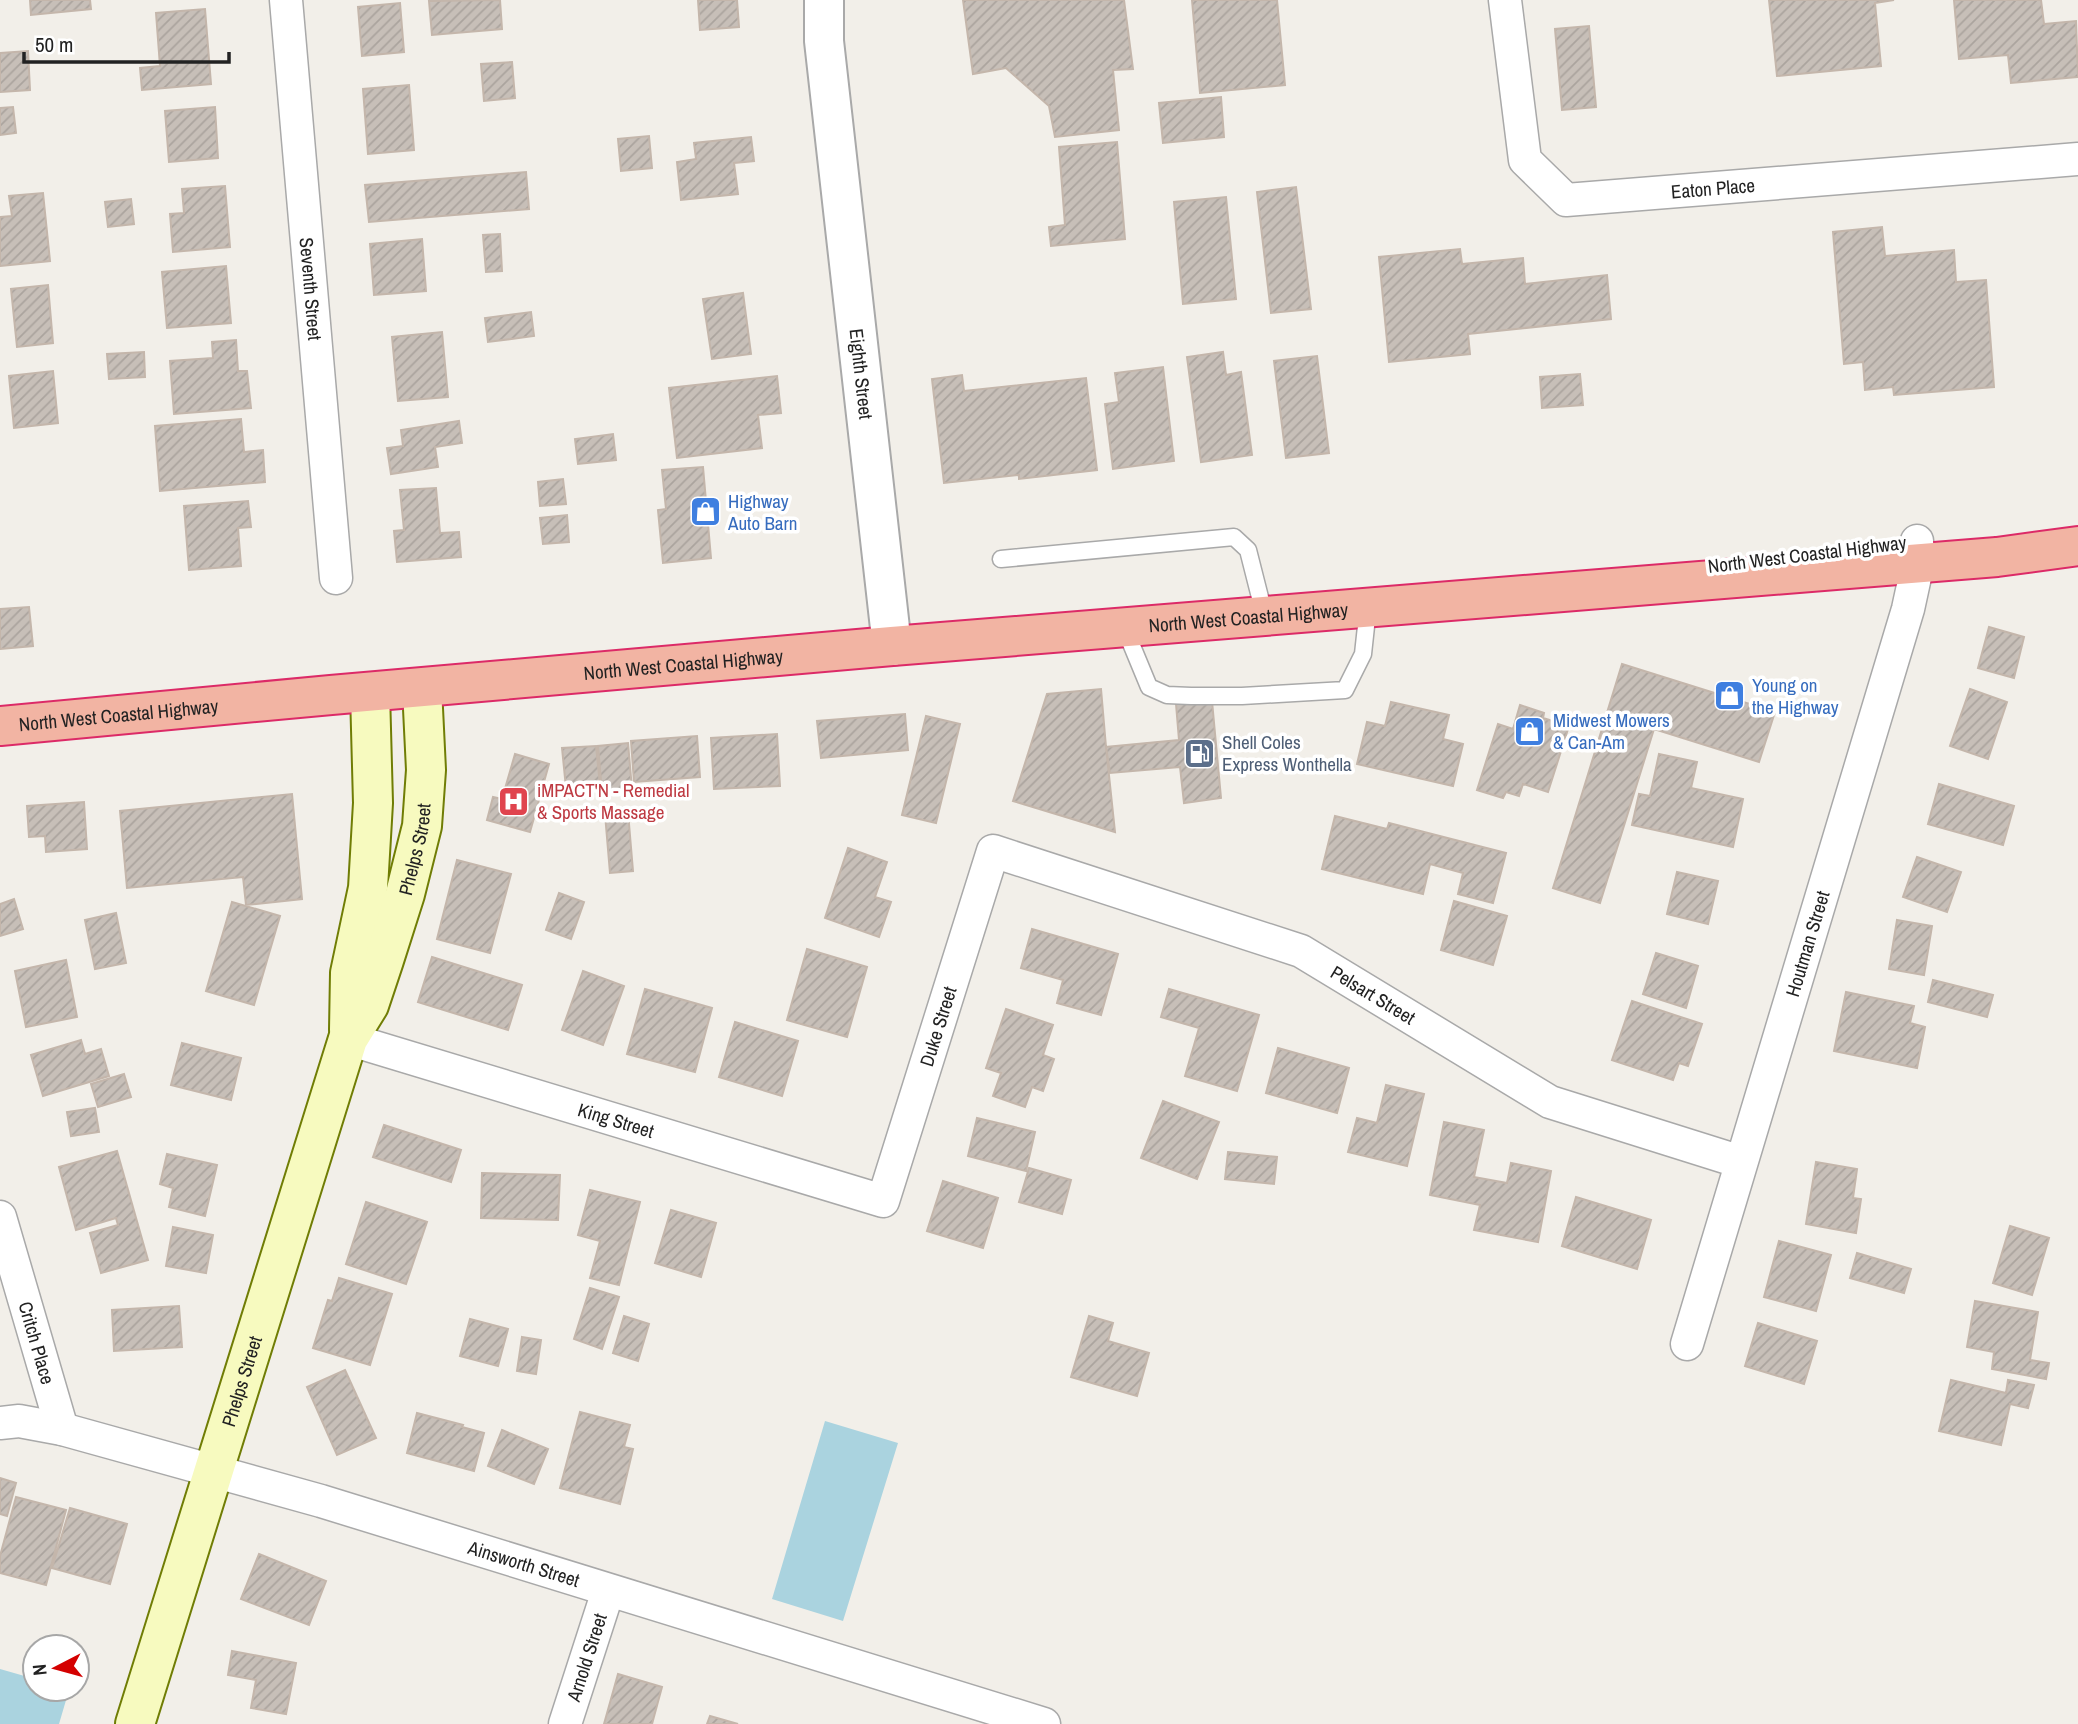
<svg xmlns="http://www.w3.org/2000/svg" width="2078" height="1724" font-family="'Archivo Narrow',sans-serif">
	<style>
		.water { fill: #aad3df }
		.building { fill: url(#building-hatch); stroke: #c4b6ab; stroke-width: 2 }
		.lines { fill: none; stroke-linecap: round; stroke-linejoin: round }
		.service-casing { stroke: #a9a9a9; stroke-width: 19 }
		.minor-casing { stroke: #a9a9a9; stroke-width: 35 }
		.tertiary-casing { stroke: #a9a9a9; stroke-width: 42 }
		.secondary-casing { stroke: #707d05; stroke-width: 42 }
		.trunk-casing { stroke: #dc2a67; stroke-width: 42 }
		.service { stroke: #fff; stroke-width: 16 }
		.minor { stroke: #fff; stroke-width: 32 }
		.tertiary { stroke: #fff; stroke-width: 38 }
		.secondary { stroke: #f7fabf; stroke-width: 38 }
		.trunk { stroke: #f2b4a3; stroke-width: 38 }
		.labels { text-anchor: middle; dominant-baseline: central; stroke-width: 7; stroke-linejoin: round; paint-order: stroke }
		.street-label { font-size: 19px; fill: #222; stroke: #fff }
		.shop-label { font-size: 19px; fill: #366cbe; stroke: #fff; text-anchor: start }
		.service-label { font-size: 19px; fill: #4e5e75; stroke: #fff; text-anchor: start }
		.health-label { font-size: 19px; fill: #be3a42; stroke: #fff; text-anchor: start }
	</style>
	<defs>
		<pattern id="building-hatch" width="6" height="6" patternUnits="userSpaceOnUse" patternTransform="scale(1.75)"><rect width="6" height="6" fill="#c7bfb8"/><path d="M-1 1l2-2M0 6l6-6M5 7l2-2" fill="none" stroke="#aba49e"/></pattern>
	</defs>
	<rect width="100%" height="100%" fill="#f2efe9"/>
	<path class="water" d="M 825,1421 L 898,1443 L 843,1621 L 772,1599 Z
		M 0,1669 L 35,1679 L 35,1689 L 69,1690 L 59,1724 L 0,1724 Z"/>
	<path class="building" d="M 30,0 L 90,0 L 91,9 L 31,15 Z
		M 500,0 L 502,29 L 432,35 L 429,1 Z
		M 698,0 L 737,0 L 739,27 L 700,30 Z
		M 963,0 L 1124,0 L 1133,69 L 1113,70 L 1119,130 L 1055,137 L 1049,106 L 1006,68 L 973,74 Z
		M 1192,0 L 1277,0 L 1285,85 L 1200,93 Z
		M 1769,0 L 1894,0 L 1875,3 L 1881,66 L 1777,76 Z
		M 1954,0 L 2041,0 L 2044,24 L 2076,21 L 2078,77 L 2011,83 L 2008,55 L 1959,59 Z
		M 400,3 L 404,52 L 362,56 L 358,7 Z
		M 205,9 L 211,84 L 142,90 L 140,68 L 160,66 L 156,13 Z
		M 1589,26 L 1596,107 L 1562,110 L 1555,29 Z
		M 28,51 L 30,90 L 0,92 L 0,53 Z
		M 512,62 L 515,98 L 484,101 L 481,64 Z
		M 409,85 L 414,150 L 368,154 L 363,89 Z
		M 1221,97 L 1224,137 L 1163,143 L 1159,103 Z
		M 13,107 L 16,133 L 0,135 L 0,108 Z
		M 215,107 L 218,158 L 169,162 L 165,111 Z
		M 649,136 L 652,168 L 621,171 L 618,139 Z
		M 751,137 L 754,161 L 734,163 L 738,194 L 681,200 L 677,162 L 696,159 L 694,143 Z
		M 1117,142 L 1125,239 L 1051,246 L 1049,227 L 1065,225 L 1059,147 Z
		M 526,172 L 529,209 L 369,222 L 365,185 Z
		M 225,186 L 230,247 L 173,252 L 170,214 L 184,213 L 182,189 Z
		M 1296,187 L 1311,309 L 1271,313 L 1257,192 Z
		M 43,193 L 50,261 L 0,266 L 0,217 L 12,216 L 9,196 Z
		M 1226,197 L 1236,299 L 1183,304 L 1174,202 Z
		M 131,199 L 134,224 L 108,227 L 105,202 Z
		M 1882,227 L 1885,256 L 1954,250 L 1956,282 L 1986,280 L 1994,387 L 1894,395 L 1893,387 L 1865,390 L 1863,362 L 1844,364 L 1833,232 Z
		M 500,234 L 502,271 L 486,272 L 483,235 Z
		M 422,239 L 426,291 L 374,295 L 370,244 Z
		M 1460,249 L 1462,264 L 1523,258 L 1525,284 L 1607,275 L 1611,319 L 1468,334 L 1470,354 L 1389,362 L 1379,257 Z
		M 226,266 L 231,323 L 167,328 L 162,272 Z
		M 48,285 L 53,343 L 17,347 L 11,289 Z
		M 743,293 L 751,354 L 712,359 L 703,299 Z
		M 531,312 L 534,336 L 488,342 L 485,318 Z
		M 442,332 L 448,397 L 398,401 L 392,337 Z
		M 236,340 L 238,371 L 247,371 L 251,408 L 174,414 L 170,361 L 213,358 L 212,342 Z
		M 144,352 L 145,377 L 109,379 L 107,354 Z
		M 1223,352 L 1226,375 L 1241,372 L 1252,455 L 1201,462 L 1187,357 Z
		M 1317,356 L 1329,453 L 1286,458 L 1274,361 Z
		M 1163,367 L 1174,461 L 1113,469 L 1105,404 L 1119,402 L 1115,373 Z
		M 53,371 L 58,423 L 14,428 L 9,376 Z
		M 1580,374 L 1583,405 L 1542,408 L 1540,377 Z
		M 962,375 L 964,391 L 1086,378 L 1097,470 L 1019,479 L 1019,475 L 944,483 L 932,379 Z
		M 777,376 L 781,413 L 758,415 L 762,448 L 677,458 L 669,388 Z
		M 241,419 L 244,452 L 263,450 L 265,482 L 160,491 L 155,426 Z
		M 459,421 L 462,443 L 435,447 L 438,467 L 391,474 L 387,448 L 403,446 L 401,430 Z
		M 613,434 L 616,460 L 578,464 L 575,439 Z
		M 703,467 L 711,558 L 663,563 L 658,510 L 666,509 L 662,470 Z
		M 563,479 L 566,504 L 540,506 L 538,482 Z
		M 436,488 L 440,533 L 459,532 L 461,557 L 397,562 L 394,531 L 404,530 L 400,490 Z
		M 248,501 L 251,527 L 238,528 L 241,566 L 189,570 L 184,506 Z
		M 567,515 L 569,542 L 543,544 L 540,518 Z
		M 29,607 L 33,646 L 0,649 L 0,609 Z
		M 1989,627 L 2024,637 L 2014,678 L 1978,668 Z
		M 1622,664 L 1775,712 L 1759,762 L 1654,729 L 1600,903 L 1553,888 Z
		M 1101,689 L 1106,747 L 1115,832 L 1013,801 L 1047,694 Z
		M 1970,689 L 2007,702 L 1988,759 L 1950,746 Z
		M 1212,701 L 1221,798 L 1184,803 L 1180,767 L 1110,773 L 1106,747 L 1179,740 L 1176,704 Z
		M 1391,702 L 1449,715 L 1443,739 L 1463,744 L 1453,786 L 1357,764 L 1367,722 L 1385,726 Z
		M 1520,705 L 1544,713 L 1543,718 L 1569,726 L 1548,792 L 1523,784 L 1519,796 L 1506,792 L 1503,798 L 1477,790 L 1498,724 L 1513,729 Z
		M 905,714 L 908,750 L 821,758 L 817,721 Z
		M 926,716 L 960,724 L 936,823 L 902,815 Z
		M 777,734 L 780,786 L 714,789 L 711,738 Z
		M 697,736 L 700,777 L 634,782 L 631,741 Z
		M 628,743 L 632,789 L 602,792 L 598,746 Z
		M 596,746 L 600,785 L 566,788 L 562,748 Z
		M 515,754 L 549,764 L 530,832 L 487,820 L 493,797 L 502,799 Z
		M 1659,754 L 1697,762 L 1691,788 L 1743,799 L 1733,847 L 1632,825 L 1639,794 L 1650,796 Z
		M 1939,784 L 2014,806 L 2003,845 L 1928,824 Z
		M 292,794 L 302,899 L 246,905 L 243,877 L 127,888 L 120,811 Z
		M 84,802 L 87,849 L 46,852 L 45,836 L 29,837 L 27,806 Z
		M 628,812 L 633,871 L 610,873 L 605,814 Z
		M 1335,816 L 1387,829 L 1389,823 L 1506,853 L 1493,903 L 1458,894 L 1463,873 L 1430,864 L 1423,894 L 1322,869 Z
		M 848,848 L 887,862 L 875,897 L 891,902 L 879,937 L 825,918 Z
		M 1917,857 L 1961,872 L 1947,912 L 1903,897 Z
		M 457,860 L 511,874 L 490,953 L 437,939 Z
		M 1677,872 L 1718,881 L 1708,924 L 1667,914 Z
		M 559,893 L 584,902 L 571,939 L 546,930 Z
		M 14,899 L 23,929 L 0,936 L 0,904 Z
		M 1454,901 L 1507,916 L 1493,965 L 1441,950 Z
		M 232,902 L 280,916 L 254,1005 L 206,991 Z
		M 116,913 L 126,963 L 95,969 L 85,920 Z
		M 1897,920 L 1932,926 L 1924,975 L 1889,969 Z
		M 1032,929 L 1118,954 L 1101,1015 L 1057,1003 L 1063,980 L 1021,968 Z
		M 807,949 L 867,967 L 847,1037 L 787,1020 Z
		M 1656,953 L 1698,966 L 1686,1008 L 1643,994 Z
		M 432,957 L 522,985 L 508,1030 L 418,1002 Z
		M 66,960 L 77,1017 L 26,1027 L 15,971 Z
		M 583,971 L 624,986 L 603,1045 L 562,1030 Z
		M 1933,980 L 1993,995 L 1987,1017 L 1928,1002 Z
		M 645,989 L 712,1008 L 695,1072 L 627,1054 Z
		M 1169,989 L 1259,1015 L 1237,1091 L 1185,1076 L 1199,1028 L 1161,1017 Z
		M 1846,992 L 1914,1006 L 1910,1023 L 1925,1027 L 1917,1068 L 1834,1051 Z
		M 1632,1001 L 1702,1024 L 1688,1066 L 1679,1063 L 1673,1080 L 1612,1060 Z
		M 1006,1009 L 1053,1025 L 1043,1055 L 1054,1059 L 1043,1091 L 1032,1087 L 1025,1107 L 993,1096 L 1001,1073 L 986,1068 Z
		M 735,1022 L 798,1041 L 782,1096 L 719,1077 Z
		M 81,1040 L 85,1054 L 101,1049 L 109,1076 L 43,1096 L 31,1055 Z
		M 182,1043 L 241,1058 L 231,1100 L 171,1085 Z
		M 1278,1048 L 1349,1068 L 1337,1113 L 1266,1093 Z
		M 124,1074 L 131,1097 L 98,1107 L 91,1084 Z
		M 1386,1085 L 1424,1094 L 1407,1166 L 1348,1152 L 1357,1118 L 1377,1123 Z
		M 1163,1101 L 1219,1122 L 1197,1179 L 1141,1158 Z
		M 95,1108 L 99,1132 L 71,1136 L 67,1112 Z
		M 977,1118 L 1035,1132 L 1026,1171 L 968,1156 Z
		M 1444,1122 L 1484,1130 L 1474,1177 L 1507,1183 L 1511,1163 L 1551,1171 L 1538,1242 L 1474,1230 L 1480,1205 L 1430,1195 Z
		M 384,1125 L 461,1150 L 451,1182 L 373,1157 Z
		M 117,1151 L 148,1260 L 101,1273 L 90,1233 L 118,1225 L 116,1218 L 76,1230 L 59,1167 Z
		M 1228,1152 L 1277,1157 L 1274,1184 L 1225,1179 Z
		M 167,1154 L 217,1165 L 205,1216 L 169,1207 L 173,1188 L 160,1184 Z
		M 1816,1162 L 1857,1169 L 1853,1198 L 1861,1199 L 1856,1233 L 1806,1224 Z
		M 1029,1168 L 1071,1180 L 1062,1214 L 1019,1202 Z
		M 482,1173 L 560,1175 L 558,1220 L 481,1218 Z
		M 943,1181 L 998,1198 L 983,1248 L 927,1231 Z
		M 590,1190 L 640,1202 L 619,1285 L 590,1278 L 600,1241 L 578,1235 Z
		M 1576,1197 L 1651,1220 L 1637,1269 L 1562,1246 Z
		M 366,1202 L 427,1222 L 406,1284 L 346,1264 Z
		M 671,1210 L 716,1223 L 701,1277 L 655,1263 Z
		M 2010,1226 L 2049,1238 L 2032,1295 L 1993,1283 Z
		M 173,1227 L 213,1235 L 206,1273 L 166,1266 Z
		M 1779,1241 L 1831,1255 L 1816,1311 L 1764,1297 Z
		M 1857,1253 L 1911,1269 L 1904,1293 L 1850,1278 Z
		M 339,1278 L 392,1294 L 370,1365 L 313,1348 L 328,1300 L 332,1301 Z
		M 590,1288 L 619,1297 L 602,1349 L 574,1339 Z
		M 1975,1301 L 2038,1312 L 2030,1360 L 2049,1363 L 2046,1379 L 1992,1369 L 1994,1352 L 1967,1347 Z
		M 179,1306 L 182,1347 L 114,1351 L 112,1310 Z
		M 624,1316 L 649,1324 L 638,1361 L 613,1353 Z
		M 1089,1316 L 1113,1323 L 1108,1341 L 1149,1353 L 1137,1396 L 1071,1377 Z
		M 470,1319 L 508,1329 L 498,1366 L 460,1356 Z
		M 1758,1323 L 1817,1341 L 1804,1384 L 1745,1366 Z
		M 522,1337 L 541,1340 L 536,1374 L 517,1371 Z
		M 345,1370 L 376,1438 L 337,1455 L 307,1387 Z
		M 1951,1380 L 2006,1393 L 2008,1380 L 2034,1385 L 2028,1408 L 2010,1404 L 2001,1445 L 1939,1431 Z
		M 580,1412 L 630,1425 L 624,1447 L 633,1449 L 620,1504 L 560,1488 Z
		M 417,1413 L 463,1425 L 462,1427 L 484,1433 L 474,1471 L 407,1453 Z
		M 502,1430 L 548,1449 L 534,1484 L 488,1466 Z
		M 0,1478 L 16,1483 L 7,1516 L 0,1514 Z
		M 16,1497 L 66,1510 L 46,1585 L 0,1573 L 0,1556 Z
		M 70,1508 L 127,1524 L 110,1584 L 52,1568 Z
		M 259,1554 L 326,1581 L 309,1625 L 241,1599 Z
		M 232,1651 L 296,1663 L 286,1714 L 251,1708 L 256,1680 L 228,1675 Z
		M 618,1674 L 662,1687 L 652,1724 L 604,1724 Z
		M 710,1716 L 738,1724 L 707,1724 Z"/>
	<g class="lines">
		<defs>
			<path id="service" d="M 1001,559 L 1234,537 L 1248,550 L 1265,617
				M 1125,629 L 1149,687 L 1167,695 L 1191,696 L 1242,696 L 1345,690 L 1363,654 L 1368,608"/>
			<g id="minor">
				<path id="s1" d="M 286,0 L 336,578"/>
				<path id="s2" d="M 1505,0 L 1525,160 L 1566,200 L 2078,159"/>
				<path id="s3" d="M 348,1039 L 883,1201 L 993,851 L 1301,951 L 1550,1102 L 1741,1162"/>
				<path id="s4" d="M 0,1217 L 62,1429"/>
				<path id="s5" d="M 1687,1344 L 1908,609 L 1918,563 L 1917,541"/>
				<path id="s6" d="M 0,1423 L 19,1421 L 62,1429 L 321,1501 L 1044,1724"/>
				<path id="s7" d="M 565,1724 L 608,1591"/>
			</g>
			<g id="tertiary">
				<path id="s8" d="M 824,0 L 824,41 L 892,646"/>
			</g>
			<g id="secondary">
				<path d="M 349,1030 L 350,973 L 368,888 L 373,803 L 370,692"/>
				<path id="s9" d="M 135,1724 L 348,1039 L 369,1005 L 384,960 L 405,894 L 422,826 L 426,770 L 422,688"/>
			</g>
			<g id="trunk">
				<path id="s10" d="M 0,726 L 331,695 L 892,646 L 1997,557 L 2078,546"/>
			</g>
		</defs>
		<use href="#service" class="service-casing"/>
		<use href="#minor" class="minor-casing"/>
		<use href="#tertiary" class="tertiary-casing"/>
		<use href="#secondary" class="secondary-casing"/>
		<use href="#trunk" class="trunk-casing"/>
		<use href="#service" class="service"/>
		<use href="#minor" class="minor"/>
		<use href="#tertiary" class="tertiary"/>
		<use href="#secondary" class="secondary"/>
		<use href="#trunk" class="trunk"/>
	</g>
	<defs>
		<symbol id="shop-square" viewBox="-11 -11 22 22"><rect x="-9" y="-9" width="18" height="18" rx="4" fill="#3f7fe0" stroke="#fff"/><path d="M-5-2.5h2.3a2.7 3.5 0 0 1 5.4 0H5L5.5 6h-11ZM-1.5-2.5h3a1.5 2.3 0 0 0-3 0Z" fill="#fff"/></symbol>
		<symbol id="fuel-square" viewBox="-11 -11 22 22"><rect x="-9" y="-9" width="18" height="18" rx="4" fill="#5c6f8a" stroke="#fff"/><path d="M-5.5-6h7V0h2V4h1.3V-2.5L3-4.5l.8-.8L6-3V5H2.5V1h-1V6h-7ZM-4.2-4.7v3.2H.2V-4.7Z" fill="#fff"/></symbol>
		<symbol id="hospital-square" viewBox="-11 -11 22 22"><rect x="-9" y="-9" width="18" height="18" rx="4" fill="#e0444e" stroke="#fff"/><path d="M-5-5h3v3.5h4V-5h3V5h-3V1.5h-4V5h-3Z" fill="#fff"/></symbol>
	</defs>
	<g fill-rule="evenodd">
		<use href="#shop-square" x="688" y="494" width="35" height="35"/>
		<use href="#shop-square" x="1712" y="678" width="35" height="35"/>
		<use href="#shop-square" x="1512" y="714" width="35" height="35"/>
		<use href="#fuel-square" x="1182" y="736" width="35" height="35"/>
		<use href="#hospital-square" x="496" y="784" width="35" height="35"/>
	</g>
	<g class="labels">
		<g class="street-label">
			<text stroke="none"><textPath href="#s2" startOffset="366">Eaton Place</textPath></text>
			<text stroke="none"><textPath href="#s1" startOffset="290">Seventh Street</textPath></text>
			<text stroke="none"><textPath href="#s8" startOffset="376">Eighth Street</textPath></text>
			<text transform="translate(1807 554) rotate(-7)">North West Coastal Highway</text>
			<text stroke="none"><textPath href="#s10" startOffset="1253">North West Coastal Highway</textPath></text>
			<text stroke="none"><textPath href="#s10" startOffset="686">North West Coastal Highway</textPath></text>
			<text stroke="none"><textPath href="#s10" startOffset="119">North West Coastal Highway</textPath></text>
			<text stroke="none"><textPath href="#s9" startOffset="920">Phelps Street</textPath></text>
			<text stroke="none"><textPath href="#s5" startOffset="418">Houtman Street</textPath></text>
			<text stroke="none"><textPath href="#s3" startOffset="1334">Pelsart Street</textPath></text>
			<text stroke="none"><textPath href="#s3" startOffset="742">Duke Street</textPath></text>
			<text stroke="none"><textPath href="#s3" startOffset="280">King Street</textPath></text>
			<text stroke="none"><textPath href="#s4" startOffset="131">Critch Place</textPath></text>
			<text stroke="none"><textPath href="#s9" startOffset="359">Phelps Street</textPath></text>
			<text stroke="none"><textPath href="#s6" startOffset="544">Ainsworth Street</textPath></text>
			<text stroke="none"><textPath href="#s7" startOffset="70">Arnold Street</textPath></text>
		</g>
		<g class="shop-label">
			<text x="728" y="501">Highway<tspan x="728" dy="22">Auto Barn</tspan></text>
			<text x="1752" y="685">Young on<tspan x="1752" dy="22">the Highway</tspan></text>
			<text x="1553" y="720">Midwest Mowers<tspan x="1553" dy="22">&amp; Can-Am</tspan></text>
		</g>
		<g class="service-label">
			<text x="1222" y="742">Shell Coles<tspan x="1222" dy="22">Express Wonthella</tspan></text>
		</g>
		<g class="health-label">
			<text x="537" y="790">iMPACT'N - Remedial<tspan x="537" dy="22">&amp; Sports Massage</tspan></text>
		</g>
	</g>
	<g transform="translate(56 1668) rotate(264)"><circle r="33" fill="#ffffff" stroke="#a7a7a7" stroke-width="2"/>
	<path d="M0-5L12 26L0 18L-12 26Z" fill="#d40000"/>
	<text y="-10" font-size="19" font-weight="bold" text-anchor="middle" fill="#222222">N</text>
	</g>
	<path d="M24 52v10h205v-10" fill="none" stroke="#222222" stroke-width="3.5"/>
	<text x="35" y="52" font-size="21" fill="#222222" stroke="#ffffff" stroke-width="5" paint-order="stroke">50 m</text>
</svg>
